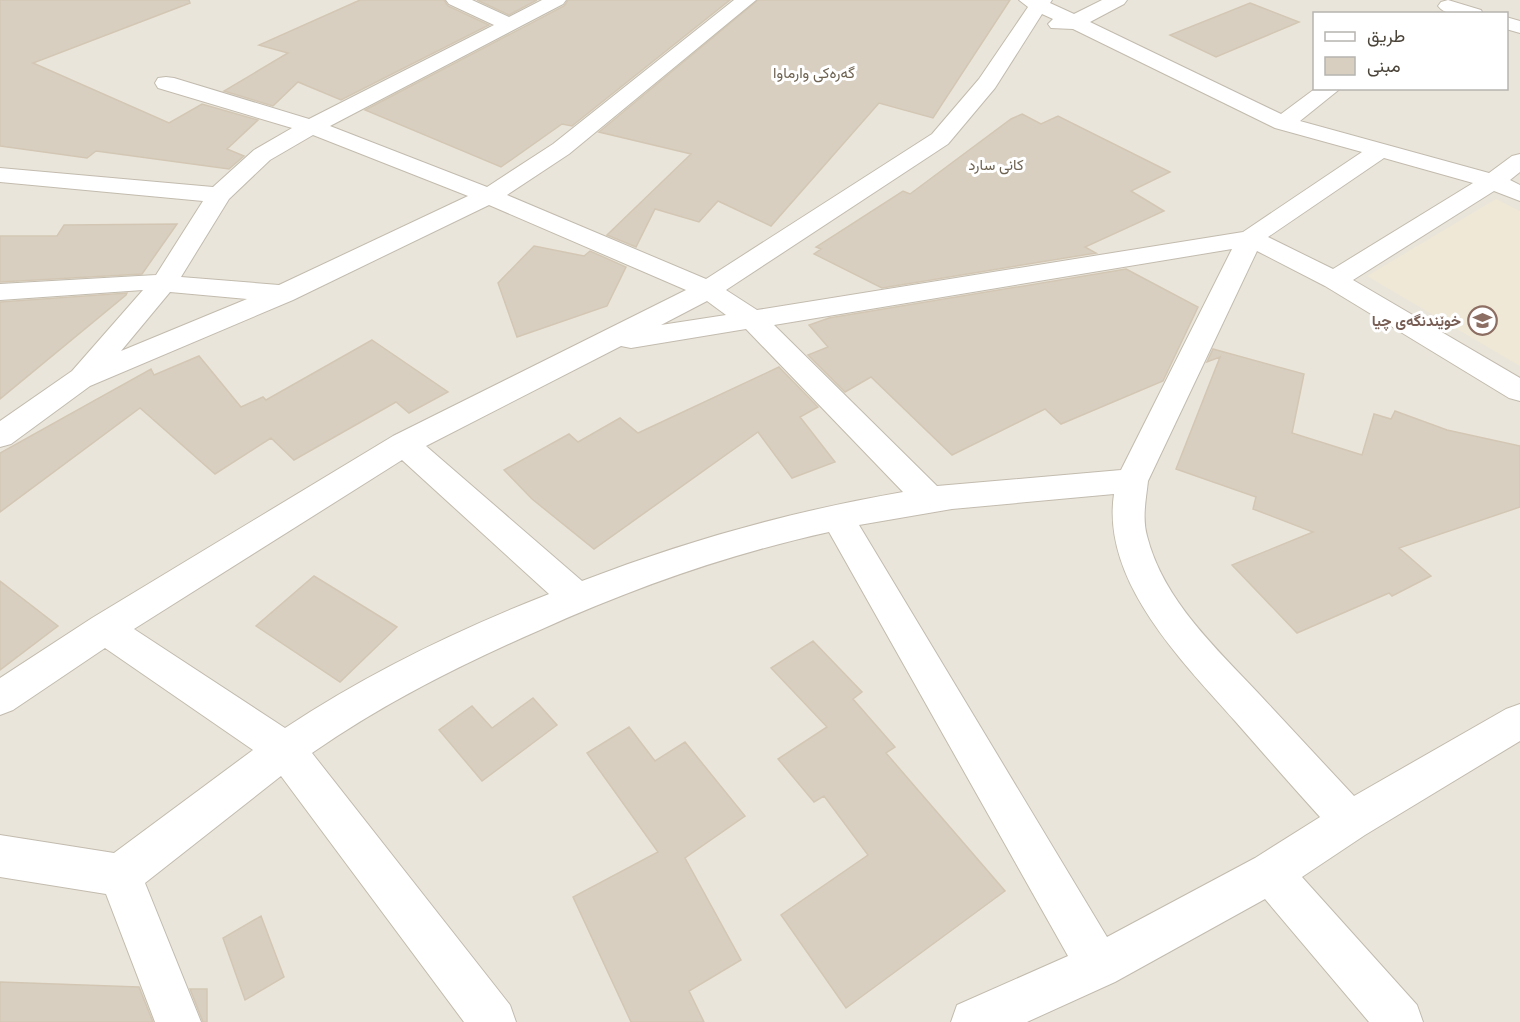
<svg xmlns="http://www.w3.org/2000/svg" width="1520" height="1022" font-family="Raleway,Vazirmatn,sans-serif">
	<style>
		.residential { fill: #eae5da; fill-rule: evenodd }
		.education { fill: #efe8d6 }
		.building { fill: #d8cfc1; stroke: #d3c7b4; stroke-width: 1.5 }
		.lines { fill: none; stroke-linecap: round; stroke-linejoin: round }
		.minor-casing { stroke: #c2bbae; stroke-width: 2 }
		.minor { fill: #fff; fill-rule: evenodd }
		.labels { text-anchor: middle; dominant-baseline: central; stroke-width: 6; stroke-linejoin: round; paint-order: stroke }
		.far-quarter-label { font-size: 15px; fill: #6e6250; stroke: #fff }
		.education-label { font-size: 15px; font-weight: bold; fill: #785e54; stroke: #fff; text-anchor: end }
	</style>
	<rect width="100%" height="100%" fill="#f6f3ec"/>
	<path class="residential" d="M 0,0 L 1520,0 L 1520,1022 L 0,1022 ZM 1314,14 L 1506,14 L 1506,88 L 1314,88 Z"/>
	<path class="education" d="M 1496,199 L 1520,211 L 1520,366 L 1367,276 Z"/>
	<path class="building" d="M 0,0 L 189,0 L 190,3 L 33,63 L 169,123 L 202,104 L 258,120 L 227,149 L 244,156 L 229,169 L 96,151 L 87,158 L 0,146 Z
		M 360,0 L 444,0 L 448,6 L 489,25 L 341,100 L 298,82 L 273,106 L 224,91 L 288,53 L 259,45 Z
		M 477,0 L 537,0 L 509,15 Z
		M 568,0 L 730,0 L 572,126 L 562,124 L 501,167 L 365,110 L 564,6 Z
		M 758,0 L 1010,0 L 933,118 L 879,103 L 771,226 L 718,201 L 699,222 L 655,209 L 636,247 L 607,235 L 691,154 L 599,132 Z
		M 1250,3 L 1299,22 L 1216,57 L 1170,35 Z
		M 1022,114 L 1041,124 L 1058,116 L 1170,172 L 1131,191 L 1164,211 L 1085,247 L 1096,253 L 882,288 L 814,254 L 821,249 L 816,247 L 903,191 L 910,194 L 1011,119 Z
		M 177,224 L 142,274 L 0,282 L 0,236 L 57,236 L 64,225 Z
		M 534,246 L 584,256 L 590,251 L 626,267 L 607,306 L 517,337 L 498,283 Z
		M 1126,269 L 1198,307 L 1163,381 L 1061,424 L 1045,409 L 952,455 L 871,377 L 845,392 L 808,355 L 828,347 L 809,325 L 829,318 Z
		M 127,293 L 126,295 L 0,399 L 0,302 Z
		M 372,340 L 448,392 L 409,413 L 396,402 L 294,460 L 271,438 L 215,474 L 140,408 L 0,512 L 0,453 L 151,369 L 154,375 L 199,356 L 241,407 L 263,397 L 266,400 Z
		M 1213,349 L 1304,374 L 1292,433 L 1362,455 L 1374,414 L 1391,419 L 1395,411 L 1447,430 L 1520,446 L 1520,507 L 1399,548 L 1431,576 L 1392,596 L 1389,593 L 1297,633 L 1232,565 L 1313,532 L 1253,509 L 1256,497 L 1176,469 L 1220,357 L 1207,362 Z
		M 779,367 L 818,407 L 800,417 L 835,462 L 792,478 L 758,432 L 594,549 L 532,499 L 504,470 L 569,434 L 578,442 L 620,418 L 638,433 Z
		M 314,576 L 397,627 L 340,682 L 256,626 Z
		M 0,581 L 58,626 L 0,670 Z
		M 813,641 L 862,692 L 853,699 L 895,747 L 886,753 L 1005,891 L 846,1008 L 781,915 L 868,855 L 824,796 L 814,802 L 778,759 L 827,727 L 771,668 Z
		M 533,698 L 557,725 L 482,781 L 439,730 L 472,706 L 492,728 Z
		M 629,727 L 655,761 L 685,742 L 745,816 L 685,858 L 741,960 L 689,991 L 704,1022 L 631,1022 L 573,897 L 658,852 L 587,753 Z
		M 261,916 L 284,977 L 245,1000 L 223,938 Z
		M 0,982 L 139,987 L 153,1022 L 0,1022 Z
		M 190,989 L 207,989 L 207,1022 L 203,1022 Z"/>
	<g class="lines">
		<defs>
			<path id="minor" d="M 446,0 L 472,0 L 509,17 L 542,0 L 566,0 L 563,4 L 330,126 L 487,187 L 553,144 L 734,0 L 756,0 L 569,154 L 507,195 L 706,279 L 932,134 L 979,79 L 1028,7 L 1019,0 L 1052,0 L 1050,3 L 1074,14 L 1102,0 L 1127,0 L 1124,4 L 1090,22 L 1281,114 L 1316,88 L 1341,88 L 1300,121 L 1489,173 L 1512,156 L 1520,154 L 1520,172 L 1510,180 L 1520,185 L 1520,201 L 1494,191 L 1353,280 L 1520,378 L 1520,401 L 1509,398 L 1325,286 L 1257,251 L 1148,481 C 1146,499 1142,518 1147,536 C 1163,600 1217,649 1260,695 C 1292,729 1323,763 1354,796 L 1506,709 L 1520,704 L 1520,741 L 1365,835 L 1302,877 L 1417,1005 L 1423,1022 L 1369,1022 L 1265,899 L 1115,982 L 1027,1022 L 951,1022 L 957,1005 L 1068,956 L 829,532 C 729,554 633,588 540,630 C 460,665 384,703 312,753 L 510,1005 L 516,1022 L 464,1022 L 281,776 L 145,883 L 201,1022 L 155,1022 L 106,894 L 0,877 L 0,835 L 114,853 L 253,750 L 105,648 L 13,710 L 0,715 L 0,678 L 92,618 L 393,436 L 686,290 L 489,205 L 293,300 L 90,386 L 11,444 L 0,447 L 0,421 L 72,371 L 143,290 L 0,300 L 0,284 L 156,275 L 203,201 L 0,182 L 0,168 L 213,187 L 254,150 L 292,128 L 158,88 L 155,83 L 158,78 L 166,77 L 174,78 L 309,119 L 494,25 L 449,4 ZM 1042,14 L 1053,19 L 1048,24 L 1051,28 L 1073,29 L 1275,128 L 1362,152 L 1243,232 L 757,310 L 726,290 L 948,144 L 995,88 ZM 313,135 L 468,196 L 279,285 L 181,277 L 229,199 L 270,160 ZM 1384,158 L 1473,183 L 1333,269 L 1268,237 ZM 1232,249 L 1121,470 L 937,486 L 774,325 ZM 170,292 L 247,299 L 121,351 ZM 707,301 L 726,315 L 661,325 ZM 746,329 L 903,492 C 793,511 685,541 582,581 L 426,446 L 621,346 L 631,348 ZM 402,460 L 549,594 C 457,630 368,673 285,728 L 134,629 ZM 1114,494 C 1101,581 1182,661 1235,721 C 1263,753 1291,785 1320,817 L 1255,858 L 1107,937 L 859,525 L 952,509 Z
				M 1448,0 L 1481,10 L 1483,14 C 1470,14 1447,18 1438,6 L 1441,2 Z
				M 1506,17 L 1520,21 L 1520,33 L 1506,29 Z"/>
		</defs>
		<use href="#minor" class="minor-casing"/>
		<use href="#minor" class="minor"/>
	</g>
	<defs>
		<symbol id="school-ring" viewBox="-11 -11 22 22"><circle r="9.5" fill="#fff" stroke="#8d6e63" stroke-width="1.5"/><path d="M0-5L7-2L0 1L-7-2ZM-4 1L0 2.5L4 1V4Q0 6-4 4Z" fill="#8d6e63"/></symbol>
	</defs>
	<g fill-rule="evenodd">
		<use href="#school-ring" x="1466" y="304" width="33" height="33"/>
	</g>
	<g class="labels">
		<g class="far-quarter-label">
			<text x="814" y="73">گەرەکی وارماوا</text>
			<text x="996" y="165">کانی سارد</text>
		</g>
		<g class="education-label">
			<text x="1461" y="321">خوێندنگەی چیا</text>
		</g>
	</g>
	<rect x="1313" y="12" width="195" height="78" fill="#ffffff" stroke="#b7b4b0" stroke-width="1.5"/>
	<rect x="1325" y="32" width="30" height="9" fill="#ffffff" stroke="#b7b4b0" stroke-width="1.5"/>
	<text x="1367" y="42" font-size="18" fill="#4b4439">طريق</text>
	<rect x="1325" y="57" width="30" height="18" fill="#d8cfc1" stroke="#b7b4b0" stroke-width="1.5"/>
	<text x="1367" y="72" font-size="18" fill="#4b4439">مبنى</text>
</svg>
